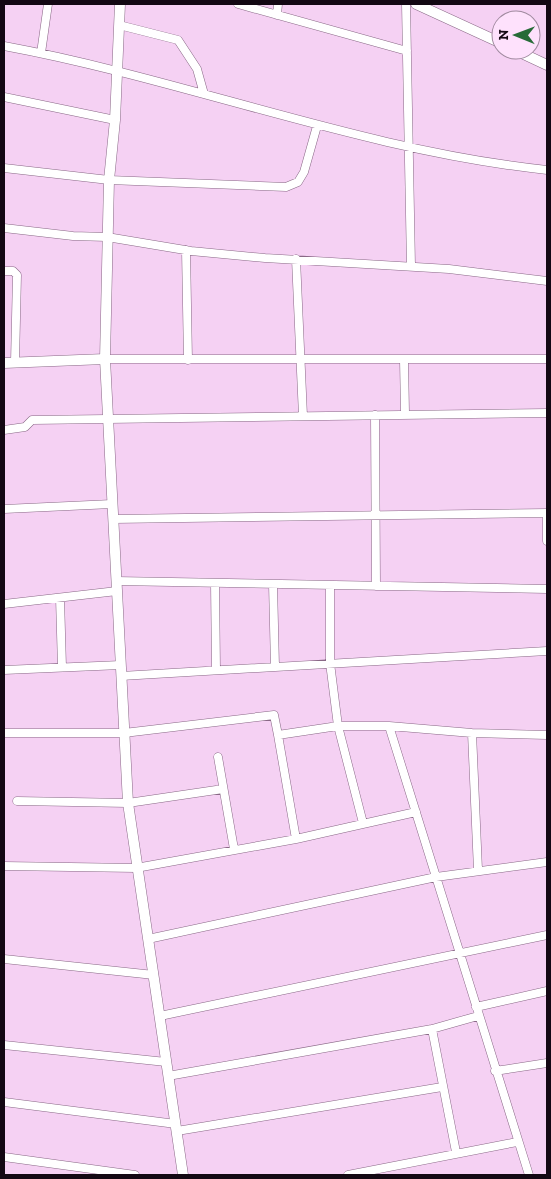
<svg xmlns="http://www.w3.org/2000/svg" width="551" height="1179" font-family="'Zilla Slab',serif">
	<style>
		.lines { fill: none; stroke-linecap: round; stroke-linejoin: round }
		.minor-casing { stroke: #896886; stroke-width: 9 }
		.tertiary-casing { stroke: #896886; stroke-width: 11 }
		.minor { stroke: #fff; stroke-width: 8 }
		.tertiary { stroke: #fff; stroke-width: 10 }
	</style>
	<rect width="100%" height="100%" fill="#f5d1f3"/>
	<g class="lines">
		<defs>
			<path id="minor" d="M 238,4 L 407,51
				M 406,4 L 411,266
				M 277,15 L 278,4
				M 119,25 L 178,40 L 197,69 L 204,94
				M 4,46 C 187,80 361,150 547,170
				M 41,53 L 48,4
				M 4,97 L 115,120
				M 4,168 L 109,180 L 286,187 L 298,182 L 304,172 L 317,126
				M 4,228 L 73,236 L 107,237 L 191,251 L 265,258 L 449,269 L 547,281
				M 186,250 L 188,360
				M 296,259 L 303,416
				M 4,271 L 13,271 L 17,275 L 15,362
				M 105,359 L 547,359
				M 404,360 L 405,413
				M 375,415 L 376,586
				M 4,430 L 25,427 L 32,420 L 547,413
				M 4,509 L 112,504
				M 547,513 L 547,541
				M 113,519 L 547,513
				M 116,581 L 547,589
				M 215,583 L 216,670
				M 273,584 L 275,667
				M 330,585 L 330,663 L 338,726 L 363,823
				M 60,598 L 62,667
				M 4,604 L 117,591
				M 4,670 L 121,665
				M 121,676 L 547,651
				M 389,726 L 529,1175
				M 4,733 L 124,733 L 274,715 L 278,735 L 338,726 L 389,726 L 472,733 L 547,735
				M 472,733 L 478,870
				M 278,735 L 296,839
				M 218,757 L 234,849
				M 17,801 L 128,803 L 223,789
				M 4,866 L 136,868 L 296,839 L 416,812
				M 148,939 L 436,877 L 547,862
				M 4,959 L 154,975
				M 476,1007 L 547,991
				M 160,1016 L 547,935
				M 432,1029 L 456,1152
				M 4,1045 L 166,1062
				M 495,1071 L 547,1063
				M 168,1076 L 432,1029 L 478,1016
				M 4,1102 L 176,1124
				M 177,1131 L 442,1087
				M 4,1157 L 135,1175
				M 348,1175 L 517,1142"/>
			<path id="tertiary" d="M 120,4 L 115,120 L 109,180 L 105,359 L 128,803 L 183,1175
				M 416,4 L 501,43
				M 515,50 L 547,65
				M 4,363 L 105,359"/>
		</defs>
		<use href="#minor" class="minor-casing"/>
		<use href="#tertiary" class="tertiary-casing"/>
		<use href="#minor" class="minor"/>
		<use href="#tertiary" class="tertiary"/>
	</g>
	<rect width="551" height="1179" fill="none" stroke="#130813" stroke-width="10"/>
	<g transform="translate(516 35) rotate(271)"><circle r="24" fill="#fee1fc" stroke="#a08a9f"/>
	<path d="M0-4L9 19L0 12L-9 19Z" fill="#266b37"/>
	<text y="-8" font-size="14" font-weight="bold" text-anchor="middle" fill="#130813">N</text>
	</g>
</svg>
